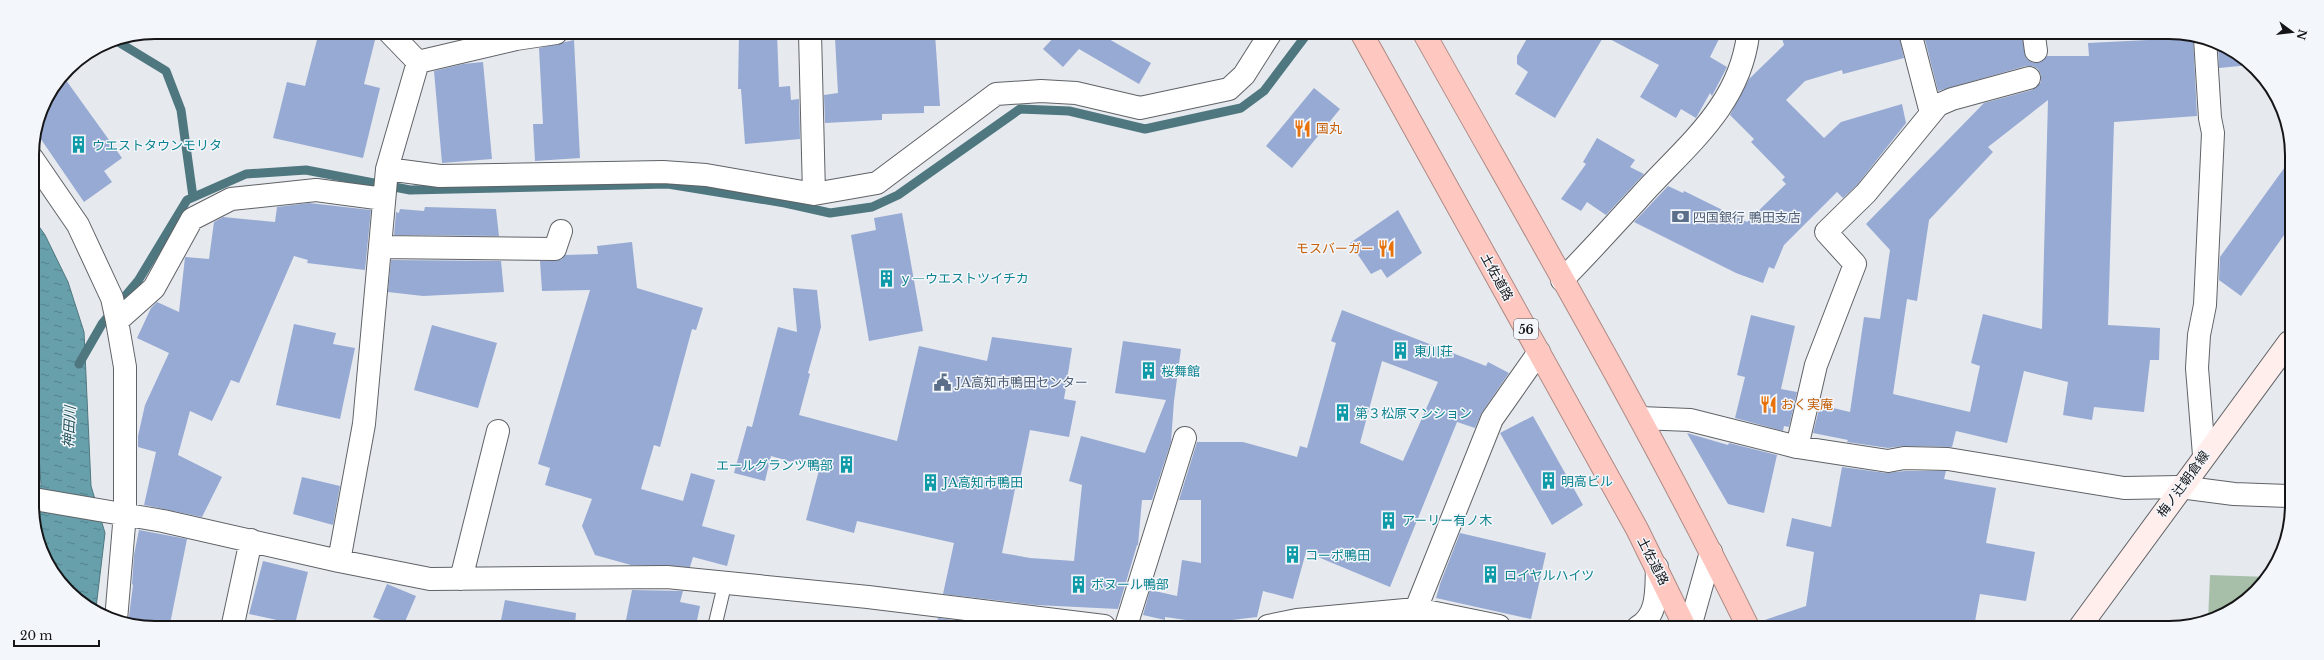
<svg xmlns="http://www.w3.org/2000/svg" width="2324" height="660" font-family="'Libre Baskerville','Noto Sans JP',serif">
	<style>
		.grass { fill: #a7bea9 }
		.water { fill: url(#water-ripples); stroke: #4f777f }
		.lines { fill: none; stroke-linecap: round; stroke-linejoin: round }
		.stream { stroke: #4f777f; stroke-width: 9 }
		.building { fill: #97aad3; fill-rule: evenodd }
		.lane-casing { stroke: #5f6266; stroke-width: 15 }
		.street-casing { stroke: #5f6266; stroke-width: 24 }
		.secondary-casing { stroke: #5f6266; stroke-width: 24 }
		.highway-casing { stroke: #ad8a85; stroke-width: 24 }
		.lane { stroke: #fff; stroke-width: 13 }
		.street { stroke: #fff; stroke-width: 22 }
		.secondary { stroke: #ffeeec; stroke-width: 22 }
		.highway { stroke: #fec8c0; stroke-width: 22 }
		.labels { text-anchor: middle; dominant-baseline: central; stroke-width: 3; stroke-linejoin: round; paint-order: stroke }
		.shield { fill: #f3f6fb; stroke: #58595c; stroke-width: 1 }
		.shield-label { font-size: 12px; font-weight: bold; fill: #161618 }
		.food-label { font-size: 13px; fill: #c56008; stroke: #f3f6fb; text-anchor: start }
		.culture-label { font-size: 13px; fill: #0d838f; stroke: #f3f6fb; text-anchor: start }
		.service-label { font-size: 13px; fill: #4e5e75; stroke: #f3f6fb; text-anchor: start }
		.street-label { font-size: 13px; fill: #161618; stroke: #f3f6fb }
		.water-label { font-size: 14px; font-style: italic; fill: #20525b; stroke: #f3f6fb }
		.rim { fill: none; stroke: #161618; stroke-width: 2 }
	</style>
	<defs>
		<pattern id="water-ripples" width="26" height="14" patternUnits="userSpaceOnUse"><rect width="26" height="14" fill="#67a0ab"/><path d="M2 4q2-2 4 0t4 0M15 11q2-2 4 0t4 0" fill="none" stroke="#54818a"/></pattern>
	</defs>
	<rect width="100%" height="100%" fill="#e6e9ee"/>
	<path class="grass" d="M 2210,575 L 2268,577 L 2244,602 L 2208,621 Z"/>
	<path class="water" d="M 33,218 L 45,235 L 68,282 L 84,332 L 91,486 L 105,533 L 96,608 L 68,592 L 45,559 L 34,528 L 34,497 L 41,485 L 33,367 Z"/>
	<g class="lines">
		<path class="stream" d="M 115,40 L 166,71 L 181,110 L 193,197
			M 79,364 L 102,324 L 138,281 L 187,200 L 246,174 L 306,170 L 410,190 L 668,184 L 785,203 L 830,213 L 872,207 L 898,195 L 1020,109 L 1069,111 L 1145,129 L 1241,108 L 1264,91 L 1307,34"/>
	</g>
	<path class="building" d="M 319,32 L 377,32 L 364,84 L 380,88 L 363,158 L 273,138 L 287,82 L 305,86 Z
		M 739,33 L 777,33 L 779,87 L 790,86 L 791,100 L 799,99 L 800,139 L 745,144 L 741,89 L 738,89 Z
		M 881,33 L 935,34 L 940,106 L 924,106 L 924,113 L 882,114 L 882,120 L 825,123 L 824,95 L 838,93 L 835,38 Z
		M 1052,34 L 1100,34 L 1151,63 L 1139,84 L 1079,49 L 1063,67 L 1043,49 L 1055,36 Z
		M 1529,35 L 1721,35 L 1710,57 L 1727,67 L 1712,96 L 1710,93 L 1696,118 L 1681,109 L 1676,118 L 1640,97 L 1659,65 L 1604,36 L 1555,118 L 1515,94 L 1528,72 L 1517,64 L 1517,56 Z
		M 1781,35 L 1899,36 L 1904,58 L 1843,74 L 1842,70 L 1805,81 L 1786,100 L 1824,138 L 1841,122 L 1902,104 L 1906,123 L 1857,185 L 1843,198 L 1837,192 L 1784,245 L 1774,269 L 1769,267 L 1763,283 L 1736,273 L 1634,222 L 1668,186 L 1683,193 L 1684,191 L 1747,222 L 1786,184 L 1782,180 L 1785,177 L 1751,142 L 1754,139 L 1730,115 L 1749,79 L 1784,45 Z
		M 1924,36 L 1978,36 L 1979,40 L 1999,36 L 2022,36 L 2026,58 L 2031,62 L 2037,63 L 2047,56 L 2089,56 L 2088,43 L 2148,40 L 2147,36 L 2193,36 L 2197,116 L 2114,122 L 2108,325 L 2160,328 L 2159,360 L 2150,360 L 2144,412 L 2094,407 L 2092,420 L 2063,415 L 2068,382 L 2024,371 L 2007,443 L 1956,431 L 1952,447 L 1904,446 L 1888,448 L 1847,442 L 1848,440 L 1813,433 L 1820,405 L 1850,412 L 1864,317 L 1880,319 L 1890,250 L 1866,224 L 1984,103 L 2032,90 L 2041,82 L 2041,75 L 2038,69 L 2033,66 L 2026,66 L 1938,91 ZM 2048,100 L 2042,329 L 1983,314 L 1971,363 L 1980,366 L 1970,412 L 1893,394 L 1907,299 L 1917,301 L 1929,220 L 1993,152 L 1988,147 Z
		M 574,40 L 580,158 L 535,161 L 533,124 L 543,124 L 539,48 Z
		M 2218,43 L 2230,49 L 2250,65 L 2219,68 Z
		M 483,62 L 492,159 L 442,163 L 434,71 L 463,64 Z
		M 63,76 L 122,158 L 104,171 L 112,182 L 84,202 L 36,132 L 41,108 Z
		M 1314,88 L 1340,109 L 1292,168 L 1266,146 Z
		M 1597,138 L 1635,160 L 1630,167 L 1644,174 L 1606,215 L 1587,202 L 1581,211 L 1561,199 L 1586,164 L 1583,162 Z
		M 2290,160 L 2289,228 L 2241,296 L 2219,280 L 2220,257 Z
		M 309,203 L 371,210 L 365,270 L 307,263 L 308,260 L 294,256 L 239,383 L 231,380 L 212,421 L 190,411 L 178,455 L 222,477 L 202,517 L 144,505 L 156,452 L 138,447 L 138,436 L 145,405 L 169,353 L 137,338 L 151,308 L 157,302 L 179,312 L 185,257 L 209,259 L 214,222 L 223,217 L 275,222 L 277,207 Z
		M 425,207 L 496,209 L 499,236 L 394,235 L 396,212 L 399,213 L 400,209 L 424,211 Z
		M 1398,210 L 1422,253 L 1387,278 L 1381,269 L 1371,274 L 1350,243 Z
		M 902,213 L 923,331 L 869,341 L 851,235 L 876,230 L 874,218 Z
		M 632,242 L 637,288 L 703,308 L 696,330 L 692,329 L 660,447 L 654,445 L 641,489 L 683,501 L 691,473 L 715,480 L 702,526 L 735,535 L 727,566 L 693,557 L 690,567 L 631,565 L 595,555 L 582,526 L 592,499 L 545,485 L 550,468 L 538,464 L 590,290 L 542,291 L 540,261 L 555,261 L 562,259 L 565,255 L 598,254 L 597,246 Z
		M 391,260 L 501,261 L 504,292 L 423,296 L 388,292 Z
		M 793,288 L 817,290 L 821,327 L 808,373 L 810,374 L 799,415 L 897,441 L 919,346 L 987,361 L 992,337 L 1072,348 L 1064,399 L 1076,401 L 1069,437 L 1030,430 L 1018,489 L 1015,489 L 1002,553 L 1030,558 L 1074,561 L 1082,485 L 1069,481 L 1081,436 L 1145,453 L 1166,400 L 1115,393 L 1123,341 L 1181,349 L 1174,401 L 1173,401 L 1174,401 L 1171,442 L 1152,500 L 1142,500 L 1138,545 L 1137,545 L 1118,609 L 1036,605 L 943,594 L 954,543 L 857,521 L 854,533 L 806,520 L 819,470 L 771,456 L 765,481 L 734,473 L 747,426 L 752,427 L 778,327 L 797,332 Z
		M 1342,310 L 1486,366 L 1488,362 L 1509,373 L 1482,412 L 1475,428 L 1457,422 L 1390,587 L 1306,552 L 1293,599 L 1263,591 L 1257,617 L 1207,623 L 1165,617 L 1165,620 L 1143,615 L 1150,590 L 1177,596 L 1182,560 L 1201,563 L 1201,500 L 1179,500 L 1197,442 L 1243,442 L 1297,457 L 1300,446 L 1307,448 L 1336,343 L 1331,341 ZM 1382,361 L 1438,382 L 1403,461 L 1360,443 Z
		M 1751,315 L 1795,326 L 1781,389 L 1797,392 L 1789,427 L 1784,426 L 1783,431 L 1735,418 L 1745,377 L 1737,375 Z
		M 294,324 L 336,333 L 333,344 L 355,348 L 340,419 L 276,405 Z
		M 432,325 L 497,343 L 478,408 L 414,390 Z
		M 1533,416 L 1583,505 L 1552,525 L 1500,433 Z
		M 1687,433 L 1728,445 L 1729,443 L 1777,455 L 1764,513 L 1728,504 Z
		M 1842,467 L 1886,473 L 1905,471 L 1946,471 L 1944,479 L 1996,488 L 1986,543 L 2035,552 L 2026,601 L 1980,594 L 1974,627 L 1760,627 L 1759,622 L 1806,606 L 1814,552 L 1786,546 L 1792,518 L 1831,527 Z
		M 302,477 L 340,486 L 333,525 L 293,514 Z
		M 139,530 L 187,539 L 170,624 L 128,624 L 133,585 L 132,584 L 134,555 Z
		M 1460,533 L 1546,553 L 1531,619 L 1436,598 L 1440,584 Z
		M 263,561 L 308,572 L 295,624 L 249,614 Z
		M 387,584 L 416,596 L 404,624 L 391,624 L 373,617 Z
		M 632,590 L 683,591 L 680,602 L 700,606 L 696,625 L 625,625 Z
		M 505,600 L 576,613 L 575,625 L 500,625 Z
		M 938,618 L 998,626 L 937,625 Z"/>
	<g class="lines">
		<defs>
			<path id="lane" d="M 715,625 L 725,583"/>
			<path id="street" d="M 389,32 L 418,62
				M 810,33 L 814,194
				M 1911,36 L 1931,113
				M 2034,36 L 2036,51
				M 32,158 L 78,225 L 112,298 L 117,321 L 125,367 L 125,513 L 116,620
				M 387,169 L 440,176 L 663,172 L 706,175 L 814,194 L 877,183 L 996,94 L 1041,91 L 1076,93 L 1140,108 L 1229,89 L 1244,75 L 1270,34
				M 381,247 L 555,249 L 561,231
				M 1562,280 C 1588,254 1612,227 1637,200 C 1683,148 1739,108 1748,35
				M 117,321 L 154,288 L 192,219 L 231,199 L 316,190 L 384,199
				M 1640,418 L 1690,420 L 1797,447 L 1888,461 L 1904,458 L 1948,459 L 2124,488 L 2180,487 L 2234,494 L 2288,496
				M 1797,447 L 1816,365 L 1855,264 L 1826,232 L 1866,193 L 1938,105 L 1952,99 L 2029,78
				M 2204,455 L 2197,368 L 2199,335 L 2205,305 L 2213,133 L 2210,118 L 2205,38
				M 34,499 L 163,521 L 339,561 L 430,579 L 667,577 L 868,597 L 1104,626
				M 339,561 L 364,424 L 387,169 L 418,62 L 516,39 L 556,33
				M 461,579 L 498,431
				M 1416,609 L 1492,419 L 1539,352
				M 233,624 L 251,540
				M 1126,626 L 1185,438
				M 1268,626 L 1297,620 L 1416,609 L 1499,626
				M 1638,627 C 1659,615 1656,588 1657,567
				M 1690,627 L 1711,552"/>
			<path id="secondary" d="M 2079,628 L 2289,342"/>
			<path id="highway" d="M 1362,34 L 1637,529 L 1685,627
				M 1425,35 C 1535,231 1649,425 1748,627"/>
		</defs>
		<use href="#lane" class="lane-casing"/>
		<use href="#street" class="street-casing"/>
		<use href="#secondary" class="secondary-casing"/>
		<use href="#highway" class="highway-casing"/>
		<use href="#lane" class="lane"/>
		<use href="#street" class="street"/>
		<use href="#secondary" class="secondary"/>
		<use href="#highway" class="highway"/>
	</g>
	<defs>
		<symbol id="restaurant-bare" viewBox="-9 -9 18 18"><path d="M-5-6h1v4h1v-4h1v4h1v-4h1v5L-1.5 .5V6h-2V.5L-5-1ZM5-6V6H3V1.5H1.5Q1.5-4 5-6Z" fill="#e8710a" stroke="#f3f6fb" stroke-width="2.5" paint-order="stroke"/></symbol>
		<symbol id="building-bare" viewBox="-9 -9 18 18"><path d="M-4-6H4V6H1V3H-1V6H-4ZM-2.5-4.3h1.7v1.8h-1.7ZM.8-4.3h1.7v1.8H.8ZM-2.5-1h1.7V.8h-1.7ZM.8-1h1.7V.8H.8Z" fill="#0f9aa8" stroke="#f3f6fb" stroke-width="2.5" paint-order="stroke"/></symbol>
		<symbol id="bank-bare" viewBox="-9 -9 18 18"><path d="M-6-4H6V4H-6ZM0-2.3a2.3 2.3 0 1 0 0 4.6a2.3 2.3 0 1 0 0-4.6Z" fill="#5c6f8a" stroke="#f3f6fb" stroke-width="2.5" paint-order="stroke"/></symbol>
		<symbol id="civic-bare" viewBox="-9 -9 18 18"><path d="M-.6-6.5H3V-4.5H.6V-3L4-1V1h2V6H-6V1h2V-1L-.6-3ZM-1.2 2.5V6h2.4V2.5Z" fill="#5c6f8a" stroke="#f3f6fb" stroke-width="2.5" paint-order="stroke"/></symbol>
	</defs>
	<g fill-rule="evenodd">
		<use href="#restaurant-bare" x="1290" y="116" width="25" height="25"/>
		<use href="#building-bare" x="66" y="132" width="25" height="25"/>
		<use href="#bank-bare" x="1668" y="204" width="25" height="25"/>
		<use href="#restaurant-bare" x="1374" y="236" width="25" height="25"/>
		<use href="#building-bare" x="874" y="266" width="25" height="25"/>
		<use href="#building-bare" x="1388" y="338" width="25" height="25"/>
		<use href="#building-bare" x="1136" y="358" width="25" height="25"/>
		<use href="#civic-bare" x="930" y="370" width="25" height="25"/>
		<use href="#restaurant-bare" x="1756" y="392" width="25" height="25"/>
		<use href="#building-bare" x="1330" y="400" width="25" height="25"/>
		<use href="#building-bare" x="834" y="452" width="25" height="25"/>
		<use href="#building-bare" x="1536" y="468" width="25" height="25"/>
		<use href="#building-bare" x="918" y="470" width="25" height="25"/>
		<use href="#building-bare" x="1376" y="508" width="25" height="25"/>
		<use href="#building-bare" x="1280" y="542" width="25" height="25"/>
		<use href="#building-bare" x="1478" y="562" width="25" height="25"/>
		<use href="#building-bare" x="1066" y="572" width="25" height="25"/>
	</g>
	<g class="labels">
		<rect class="shield" x="1514" y="319" width="24" height="20" rx="3"/>
		<g class="shield-label">
			<text x="1526" y="329">56</text>
		</g>
		<g class="food-label">
			<text x="1316" y="128">国丸</text>
			<text x="1374" y="248" text-anchor="end">モスバーガー</text>
			<text x="1781" y="404">おく実庵</text>
		</g>
		<g class="culture-label">
			<text x="92" y="145">ウエストタウンモリタ</text>
			<text x="899" y="278">ｙ―ウエストツイチカ</text>
			<text x="1414" y="351">東川荘</text>
			<text x="1161" y="371">桜舞館</text>
			<text x="1355" y="413">第３松原マンション</text>
			<text x="833" y="465" text-anchor="end">エールグランツ鴨部</text>
			<text x="1561" y="481">明高ビル</text>
			<text x="943" y="482">JA高知市鴨田</text>
			<text x="1402" y="520">アーリー有ノ木</text>
			<text x="1305" y="555">コーポ鴨田</text>
			<text x="1504" y="575">ロイヤルハイツ</text>
			<text x="1091" y="584">ボヌール鴨部</text>
		</g>
		<g class="service-label">
			<text x="1693" y="217">四国銀行 鴨田支店</text>
			<text x="956" y="382">JA高知市鴨田センター</text>
		</g>
		<g class="street-label">
			<text transform="translate(1497 277) rotate(61)">土佐道路</text>
			<text transform="translate(2183 484) rotate(-54)">梅ノ辻朝倉線</text>
			<text transform="translate(1653 561) rotate(63)">土佐道路</text>
		</g>
		<g class="water-label">
			<text transform="translate(69 427) rotate(-87)">神田川</text>
		</g>
	</g>
	<path d="M0 0H2324V660H0ZM155 39H2169A116 116 0 0 1 2285 155V505A116 116 0 0 1 2169 621H155A116 116 0 0 1 39 505V155A116 116 0 0 1 155 39Z" fill="#f3f6fb" fill-rule="evenodd"/>
	<path class="rim" d="M155 39H2169A116 116 0 0 1 2285 155V505A116 116 0 0 1 2169 621H155A116 116 0 0 1 39 505V155A116 116 0 0 1 155 39Z"/>
	<g transform="translate(2292 32) rotate(105)" stroke="#f3f6fb" stroke-width="3" paint-order="stroke">
	<path d="M0-3L7 15L0 10L-7 15Z" fill="#161618"/>
	<text y="-6" font-size="11" font-weight="bold" text-anchor="middle" fill="#161618">N</text>
	</g>
	<path d="M14 640v6h85v-6" fill="none" stroke="#161618" stroke-width="2"/>
	<text x="20" y="640" font-size="12" fill="#161618" stroke="#f3f6fb" stroke-width="3" paint-order="stroke">20 m</text>
</svg>
